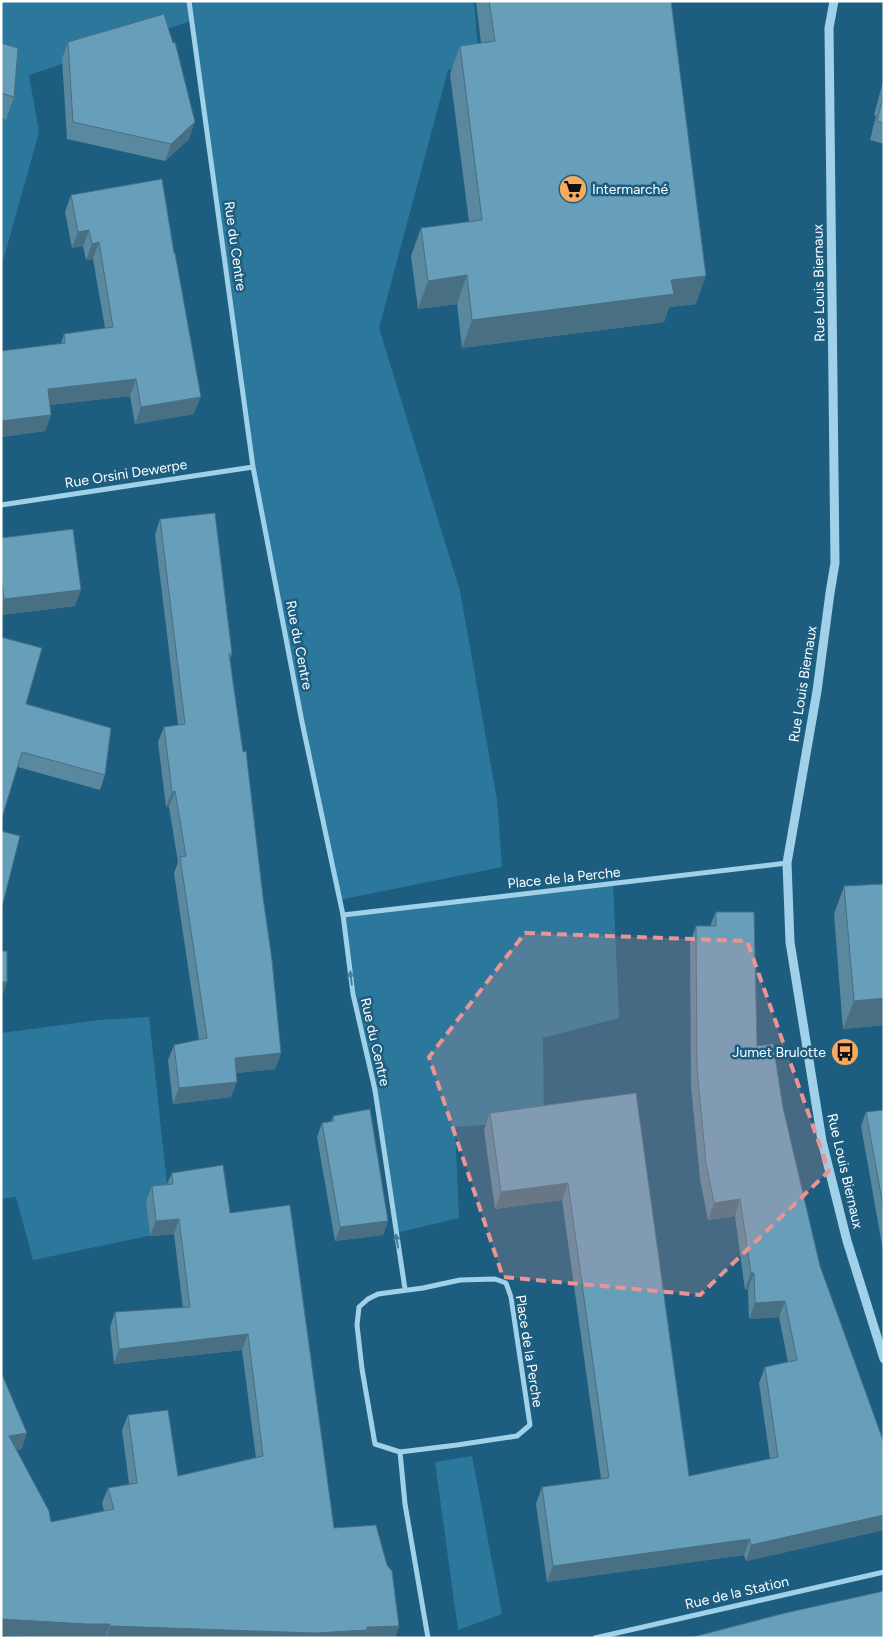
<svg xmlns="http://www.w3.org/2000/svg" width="885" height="1639" font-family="Figtree,sans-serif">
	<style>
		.green { fill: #2c789c }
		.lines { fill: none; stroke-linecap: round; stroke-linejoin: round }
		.minor { stroke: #a0d1e9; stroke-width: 5 }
		.tertiary { stroke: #a0d1e9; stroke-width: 9 }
		.wall { fill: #59889f }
		.shaded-wall { fill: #486f82 }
		.building { fill: #679eb9; stroke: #486f82 }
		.oneway { fill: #4480a0 }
		.marked { fill: #ea9494; fill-opacity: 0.2; stroke: #ea9494; stroke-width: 4; stroke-dasharray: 10 6; stroke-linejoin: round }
		.labels { text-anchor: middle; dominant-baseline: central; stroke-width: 5; stroke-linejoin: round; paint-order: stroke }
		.poi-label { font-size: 14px; fill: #fff; stroke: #1d5e80; text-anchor: start }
		.street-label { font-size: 14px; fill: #fff; stroke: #1d5e80 }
	</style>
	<rect width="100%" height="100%" fill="#1d5e80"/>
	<path class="green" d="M 1,1 L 474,1 L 479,63 L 448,70 L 379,328 L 460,591 L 497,800 L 502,867 L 339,900 L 253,467 L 191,21 L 29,75 L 39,132 L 1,268 Z
		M 613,884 L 619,1018 L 543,1038 L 544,1121 L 455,1127 L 459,1218 L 396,1233 L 343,915 Z
		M 149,1017 L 172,1231 L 33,1260 L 16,1197 L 1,1199 L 1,1033 L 100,1020 Z
		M 472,1456 L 502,1614 L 458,1630 L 435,1462 Z"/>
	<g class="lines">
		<path class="minor" d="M 189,1 L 253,467 L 302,722 L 343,915 L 353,994 L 375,1090 L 405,1289
			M 1,505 L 253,467
			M 343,915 L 787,863
			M 495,1279 L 506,1283 L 511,1297 L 530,1425 L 517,1436 L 457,1445 L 400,1452 L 375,1444 L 362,1369 L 357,1325 L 359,1307 L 368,1299 L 378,1294 L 423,1288 L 460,1280 Z
			M 400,1452 L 405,1504 L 428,1638
			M 595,1638 L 884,1572"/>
		<path class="tertiary" d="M 834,1 L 829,28 L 835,563 L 830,593 L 817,691 L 787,863 L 790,942 L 822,1141 L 847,1241 L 884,1359"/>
	</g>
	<path class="wall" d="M 476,1 L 671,1 L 696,304 L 669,307 L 664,322 L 462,348 L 457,304 L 418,309 L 411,256 L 421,228 L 469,222 L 450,74 L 460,46 L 481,43 Z
		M 68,42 L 189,139 L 165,161 L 67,139 L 62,59 Z
		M 1,43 L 14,97 L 6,120 L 1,118 Z
		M 884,78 L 884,144 L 870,140 L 876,116 L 874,115 Z
		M 162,179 L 194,414 L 135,424 L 130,396 L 50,405 L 51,415 L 45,431 L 1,437 L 1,351 L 61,344 L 64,334 L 105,328 L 93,259 L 86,260 L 83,246 L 72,248 L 65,212 L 71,195 Z
		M 160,519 L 232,654 L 230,659 L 281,1053 L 275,1069 L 236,1073 L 231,1097 L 173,1104 L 168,1060 L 174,1045 L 199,1040 L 174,873 L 178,862 L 169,807 L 166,807 L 158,742 L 164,727 L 178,725 L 155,535 Z
		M 1,538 L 75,606 L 1,615 Z
		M 26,704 L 105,775 L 100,790 L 18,767 Z
		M 844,886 L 884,1025 L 843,1029 L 834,914 Z
		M 716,912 L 757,1046 L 783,1108 L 820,1266 L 884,1443 L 884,1530 L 746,1561 L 744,1555 L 547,1582 L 536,1504 L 542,1487 L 601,1479 L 562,1200 L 495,1209 L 484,1130 L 490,1113 L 636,1093 L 689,1476 L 770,1459 L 759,1383 L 765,1367 L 788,1362 L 779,1317 L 749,1319 L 748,1290 L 745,1290 L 735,1216 L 708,1220 L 700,1179 L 691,1086 L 690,943 L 696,926 L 710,926 Z
		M 884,1110 L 884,1256 L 861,1126 L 866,1112 Z
		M 333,1116 L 388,1221 L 383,1235 L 335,1241 L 317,1137 L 322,1123 L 331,1122 Z
		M 172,1173 L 230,1213 L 334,1528 L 399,1626 L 395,1638 L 52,1638 L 1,1635 L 1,1372 L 22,1449 L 16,1450 L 51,1522 L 104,1511 L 102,1503 L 108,1488 L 129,1484 L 122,1430 L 128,1415 L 178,1476 L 256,1458 L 242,1350 L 114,1364 L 110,1327 L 115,1312 L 183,1308 L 174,1234 L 150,1236 L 146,1201 L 152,1186 L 167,1184 Z"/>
	<path class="shaded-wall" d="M 195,122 L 189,139 L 165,161 L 171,144 Z
		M 89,230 L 83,246 L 72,248 L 78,232 Z
		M 99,242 L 93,259 L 86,260 L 92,244 Z
		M 467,275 L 457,304 L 418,309 L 428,281 Z
		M 706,276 L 696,304 L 669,307 L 664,322 L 462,348 L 472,320 L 671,280 Z
		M 136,379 L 130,396 L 42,406 L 48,389 Z
		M 201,397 L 194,414 L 135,424 L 141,407 Z
		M 51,415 L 45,431 L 1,437 L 1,421 Z
		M 81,590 L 75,606 L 1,615 L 1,607 L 4,599 Z
		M 175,791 L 169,807 L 166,807 L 172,792 Z
		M 1,982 L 7,982 L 2,997 L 1,997 Z
		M 884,998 L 884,1025 L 843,1029 L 854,1001 Z
		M 281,1053 L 275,1069 L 229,1074 L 235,1058 Z
		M 237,1082 L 231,1097 L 173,1104 L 179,1088 Z
		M 568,1183 L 562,1200 L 495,1209 L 501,1192 Z
		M 740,1199 L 735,1216 L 708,1220 L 714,1203 Z
		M 179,1219 L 174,1234 L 150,1236 L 156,1221 Z
		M 388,1221 L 383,1235 L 335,1241 L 340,1227 Z
		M 751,1273 L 754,1273 L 748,1290 L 745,1290 Z
		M 785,1301 L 779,1317 L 749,1319 L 755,1303 Z
		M 248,1334 L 242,1350 L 114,1364 L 119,1349 Z
		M 27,1433 L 22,1449 L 3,1452 L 9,1436 Z
		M 884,1515 L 884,1530 L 746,1561 L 751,1545 Z
		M 750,1539 L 744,1555 L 547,1582 L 553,1566 Z
		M 1,1619 L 110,1624 L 105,1638 L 52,1638 L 1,1635 Z
		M 110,1626 L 367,1627 L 399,1626 L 395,1638 L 106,1638 Z"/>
	<path class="building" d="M 489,1 L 671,1 L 706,276 L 671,280 L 674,294 L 472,320 L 467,275 L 428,281 L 421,228 L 482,220 L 460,46 L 495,41 Z
		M 164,14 L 173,43 L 175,42 L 195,122 L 171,144 L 73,122 L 68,42 Z
		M 1,43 L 18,48 L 14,97 L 1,93 Z
		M 884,85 L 884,123 L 877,121 L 883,97 L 881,96 Z
		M 162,179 L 174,253 L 175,253 L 201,397 L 141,407 L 136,379 L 48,389 L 51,415 L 1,421 L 1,351 L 65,343 L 64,334 L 113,327 L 99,242 L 92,244 L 89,230 L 78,232 L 71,195 Z
		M 215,513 L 232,654 L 229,654 L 243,752 L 246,751 L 263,897 L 272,960 L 281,1053 L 235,1058 L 237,1082 L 179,1088 L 174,1045 L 207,1038 L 180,857 L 186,856 L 175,791 L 172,792 L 164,727 L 185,724 L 160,519 Z
		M 73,529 L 81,590 L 4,599 L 1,573 L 1,538 Z
		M 1,637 L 42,648 L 26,704 L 111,728 L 105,775 L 22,752 L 1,821 Z
		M 1,831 L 20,836 L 1,911 Z
		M 884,884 L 884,998 L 854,1001 L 844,886 Z
		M 716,912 L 754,912 L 757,1046 L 773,1044 L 783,1108 L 820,1266 L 884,1443 L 884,1515 L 751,1545 L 750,1539 L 553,1566 L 542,1487 L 609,1478 L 568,1183 L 501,1192 L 490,1113 L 636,1093 L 689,1476 L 778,1457 L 765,1367 L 797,1360 L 785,1301 L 755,1303 L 754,1273 L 751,1273 L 740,1199 L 714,1203 L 706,1163 L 697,1069 L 696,926 L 716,926 Z
		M 1,951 L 7,951 L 7,982 L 1,982 Z
		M 370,1109 L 388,1221 L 340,1227 L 322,1123 L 334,1121 L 333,1116 Z
		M 884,1110 L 884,1211 L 866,1112 Z
		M 223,1165 L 230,1213 L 290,1205 L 334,1528 L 376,1525 L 387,1565 L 392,1571 L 399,1626 L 367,1627 L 367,1630 L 315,1633 L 110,1626 L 110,1624 L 86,1624 L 1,1619 L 1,1372 L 27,1433 L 9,1436 L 49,1511 L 51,1522 L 114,1509 L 108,1488 L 137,1483 L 128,1415 L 168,1410 L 178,1476 L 263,1456 L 248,1334 L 119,1349 L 115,1312 L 190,1307 L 179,1219 L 156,1221 L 152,1186 L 173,1184 L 172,1173 Z
		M 884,1591 L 884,1638 L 689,1638 L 785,1613 Z"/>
	<defs><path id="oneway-solid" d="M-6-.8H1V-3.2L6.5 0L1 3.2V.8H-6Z" transform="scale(1.25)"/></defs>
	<g class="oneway">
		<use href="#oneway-solid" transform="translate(351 978) rotate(-97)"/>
		<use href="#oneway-solid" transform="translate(397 1241) rotate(-99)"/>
	</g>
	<path class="marked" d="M 525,933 L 747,941 L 829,1171 L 700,1295 L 503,1277 L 429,1057 Z"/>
	<defs>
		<symbol id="supermarket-disc" viewBox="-11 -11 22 22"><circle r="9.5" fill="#f9aa5e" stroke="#1d5e80"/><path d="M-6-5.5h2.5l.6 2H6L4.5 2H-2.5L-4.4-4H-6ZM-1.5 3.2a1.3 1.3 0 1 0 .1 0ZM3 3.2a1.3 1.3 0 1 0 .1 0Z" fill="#111"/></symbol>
		<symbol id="bus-disc" viewBox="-11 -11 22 22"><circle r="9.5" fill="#f9aa5e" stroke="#1d5e80"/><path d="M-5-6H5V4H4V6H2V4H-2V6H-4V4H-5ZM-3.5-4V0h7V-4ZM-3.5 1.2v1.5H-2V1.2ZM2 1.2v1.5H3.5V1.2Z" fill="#111"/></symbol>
	</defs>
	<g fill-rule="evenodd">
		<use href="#supermarket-disc" x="557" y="173" width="32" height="32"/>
		<use href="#bus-disc" x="829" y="1036" width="32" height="32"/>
	</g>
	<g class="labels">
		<g class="poi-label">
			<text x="592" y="189">Intermarché</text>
			<text x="826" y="1052" text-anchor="end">Jumet Brulotte</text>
		</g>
		<g class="street-label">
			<text transform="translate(235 246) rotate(82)">Rue du Centre</text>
			<text transform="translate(819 283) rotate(-91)">Rue Louis Biernaux</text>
			<text transform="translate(126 474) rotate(-9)">Rue Orsini Dewerpe</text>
			<text transform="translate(299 645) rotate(79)">Rue du Centre</text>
			<text transform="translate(803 684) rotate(-81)">Rue Louis Biernaux</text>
			<text transform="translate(564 878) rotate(-6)">Place de la Perche</text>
			<text transform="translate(375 1042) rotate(77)">Rue du Centre</text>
			<text transform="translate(845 1171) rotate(77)">Rue Louis Biernaux</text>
			<text transform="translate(529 1351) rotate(81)">Place de la Perche</text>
			<text transform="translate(737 1593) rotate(-13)">Rue de la Station</text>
		</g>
	</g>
	<rect width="885" height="1639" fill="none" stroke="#ffffff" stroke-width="5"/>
</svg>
